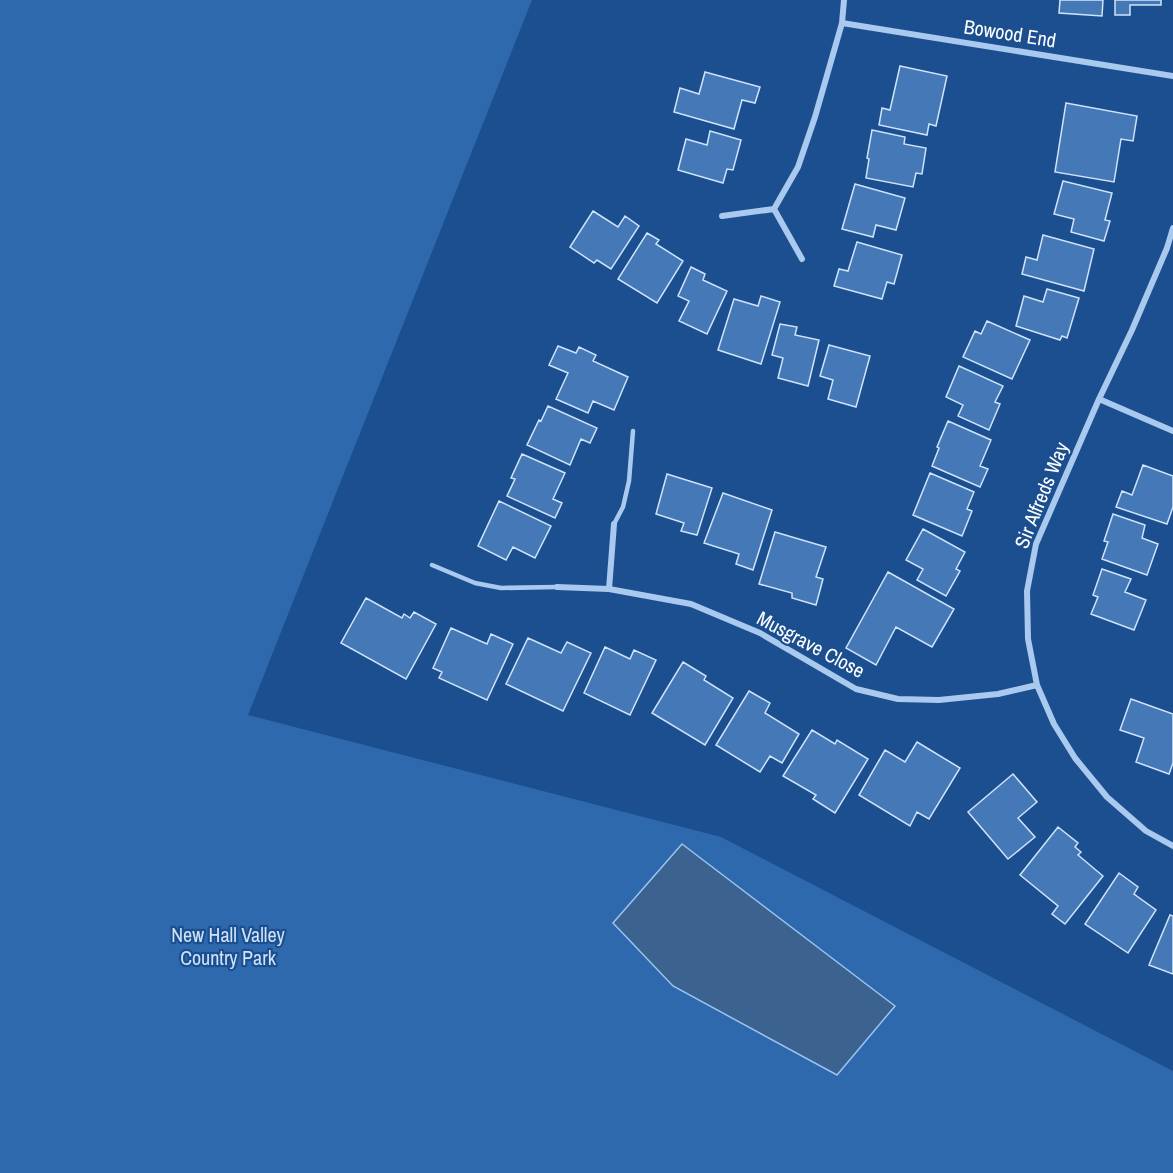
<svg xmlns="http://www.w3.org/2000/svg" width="1173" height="1173" font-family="'Archivo Narrow',sans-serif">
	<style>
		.green { fill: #2e69ad }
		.water { fill: #3c6290; stroke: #9cc4f0; stroke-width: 1.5 }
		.building { fill: #4478b7; stroke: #cfe3fa; stroke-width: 1.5 }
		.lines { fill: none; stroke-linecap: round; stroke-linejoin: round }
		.service { stroke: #a9c9ee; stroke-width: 4.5 }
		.minor { stroke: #a9c9ee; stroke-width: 6 }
		.labels { text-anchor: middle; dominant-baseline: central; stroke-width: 4.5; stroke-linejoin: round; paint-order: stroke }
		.street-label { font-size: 20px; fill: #fff; stroke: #1b4f8f }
		.park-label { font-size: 20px; fill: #cfe3fa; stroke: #1b4f8f }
	</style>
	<rect width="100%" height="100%" fill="#1b4f8f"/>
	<path class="green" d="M 0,0 L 532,0 L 248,715 L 721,837 L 1173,1071 L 1173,1173 L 0,1173 Z"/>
	<path class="water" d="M 682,844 L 895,1006 L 837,1075 L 673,986 L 613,923 Z"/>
	<path class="building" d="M 1060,0 L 1103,0 L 1102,16 L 1059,13 Z
		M 1115,0 L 1161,0 L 1161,5 L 1130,5 L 1130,15 L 1115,15 Z
		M 900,66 L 947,76 L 936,126 L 929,124 L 927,135 L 879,125 L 882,108 L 890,110 Z
		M 705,72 L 760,87 L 755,103 L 742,100 L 734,129 L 674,112 L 680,88 L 699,94 Z
		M 1066,103 L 1137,116 L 1133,141 L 1121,139 L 1114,182 L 1055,172 Z
		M 872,130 L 905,137 L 904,144 L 926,148 L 922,174 L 916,173 L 913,187 L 866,178 L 869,159 L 867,158 Z
		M 710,131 L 741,140 L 733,170 L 727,169 L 723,183 L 678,170 L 686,139 L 707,145 Z
		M 1063,181 L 1112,193 L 1105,220 L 1110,221 L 1104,241 L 1071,232 L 1074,219 L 1054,214 Z
		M 855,184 L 905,198 L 896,230 L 876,225 L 873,237 L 842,229 Z
		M 593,211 L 618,227 L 625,216 L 639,226 L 611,269 L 597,260 L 594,263 L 570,247 Z
		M 647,233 L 659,240 L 656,244 L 683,261 L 657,303 L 618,279 Z
		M 1043,235 L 1094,249 L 1084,291 L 1022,274 L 1026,257 L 1037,260 Z
		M 857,242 L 902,255 L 894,284 L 887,282 L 882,299 L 834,286 L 839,269 L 848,271 Z
		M 691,267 L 705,274 L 703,280 L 727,291 L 707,334 L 679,321 L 689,301 L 678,296 Z
		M 1047,289 L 1079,298 L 1067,338 L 1062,336 L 1060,340 L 1016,326 L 1024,296 L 1043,302 Z
		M 761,296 L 780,302 L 761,364 L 718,350 L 734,299 L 758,306 Z
		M 987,321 L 1030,340 L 1012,379 L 963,357 L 975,331 L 981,334 Z
		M 780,324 L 797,327 L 795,335 L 819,340 L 808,386 L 778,378 L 783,358 L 772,355 Z
		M 829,345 L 870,356 L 856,407 L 828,399 L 833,380 L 820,376 Z
		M 558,346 L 576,353 L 579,347 L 596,355 L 593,361 L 628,377 L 614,410 L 593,401 L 588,413 L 556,399 L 568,373 L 549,365 Z
		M 959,366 L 1003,386 L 995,402 L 1000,404 L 989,430 L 958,416 L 963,405 L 946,397 Z
		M 548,406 L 597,428 L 590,443 L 581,439 L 570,465 L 527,445 L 539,420 L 541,421 Z
		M 948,421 L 991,440 L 980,466 L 988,469 L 980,487 L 932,466 L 939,448 L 937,447 Z
		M 522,454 L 565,473 L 553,499 L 562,503 L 555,518 L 507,496 L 515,479 L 511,478 Z
		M 1143,465 L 1173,476 L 1173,507 L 1167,524 L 1116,507 L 1122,491 L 1132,495 Z
		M 930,473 L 974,492 L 967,509 L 972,511 L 962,536 L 913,515 Z
		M 667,474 L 712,488 L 697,535 L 681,531 L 684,523 L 656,514 Z
		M 723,493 L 772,510 L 753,570 L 736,564 L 739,554 L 704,543 Z
		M 499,501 L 551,526 L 535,558 L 513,547 L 506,560 L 478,546 Z
		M 1113,514 L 1145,525 L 1142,538 L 1158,544 L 1147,575 L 1102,559 L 1108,542 L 1104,541 Z
		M 923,529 L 965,552 L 956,569 L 960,571 L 946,596 L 917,580 L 923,569 L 906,560 Z
		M 775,532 L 826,547 L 816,577 L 823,579 L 816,605 L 792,598 L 792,593 L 759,584 Z
		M 1102,569 L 1131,579 L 1125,592 L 1146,600 L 1134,630 L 1091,614 L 1098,597 L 1093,595 Z
		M 888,572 L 954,609 L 932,647 L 896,627 L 876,665 L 846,648 Z
		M 366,598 L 402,618 L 404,614 L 410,618 L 414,612 L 436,624 L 406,679 L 341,643 Z
		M 451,628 L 487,644 L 491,634 L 513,644 L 487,700 L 439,678 L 442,672 L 433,668 Z
		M 528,638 L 561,653 L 567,642 L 591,653 L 563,711 L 506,684 Z
		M 605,647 L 630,659 L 634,650 L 656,660 L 630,715 L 584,693 Z
		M 683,662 L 706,676 L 704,680 L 733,698 L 705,745 L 652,713 Z
		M 749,691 L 770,703 L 765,713 L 799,734 L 782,763 L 770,756 L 760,772 L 716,745 Z
		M 1131,699 L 1173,714 L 1173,763 L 1169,774 L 1136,762 L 1144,738 L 1120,730 Z
		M 812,730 L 835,744 L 837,740 L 868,759 L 835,813 L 813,799 L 816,795 L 783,776 Z
		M 917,742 L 960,768 L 929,819 L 917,812 L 910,826 L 859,795 L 885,750 L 905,762 Z
		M 1013,774 L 1037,802 L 1018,818 L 1035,837 L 1008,859 L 968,812 Z
		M 1058,827 L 1078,843 L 1075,847 L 1081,852 L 1078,855 L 1103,876 L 1065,924 L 1052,914 L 1058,906 L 1020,875 Z
		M 1119,873 L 1138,887 L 1134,894 L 1156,910 L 1128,953 L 1085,924 Z
		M 1170,915 L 1173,916 L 1173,974 L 1149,965 Z"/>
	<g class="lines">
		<path class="service" d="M 614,524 L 623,507 L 629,481 L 633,431
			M 432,565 L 475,583 L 501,588 L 557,587"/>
		<path class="minor" d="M 842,23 L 1173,76
			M 774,209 L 802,259
			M 722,216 L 774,209 L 798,167 L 815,117 L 842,23 L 844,0
			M 1173,228 L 1167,248 L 1132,330 L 1099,399 L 1036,544 L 1027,591 L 1028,639 L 1037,685 L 1054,724 L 1075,758 L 1107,797 L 1146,831 L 1173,846
			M 1099,399 L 1173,431
			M 557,587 L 609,589 L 691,604 L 760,633 L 856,689 L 898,699 L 939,700 L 998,694 L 1037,685
			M 609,589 L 614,524"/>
	</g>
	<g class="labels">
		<g class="street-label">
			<text transform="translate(1010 33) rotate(9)">Bowood End</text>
			<text transform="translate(1041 495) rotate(-68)">Sir Alfreds Way</text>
			<text transform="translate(811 644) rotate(28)">Musgrave Close</text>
		</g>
		<g class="park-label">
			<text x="228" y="934">New Hall Valley<tspan x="228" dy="23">Country Park</tspan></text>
		</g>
	</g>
</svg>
